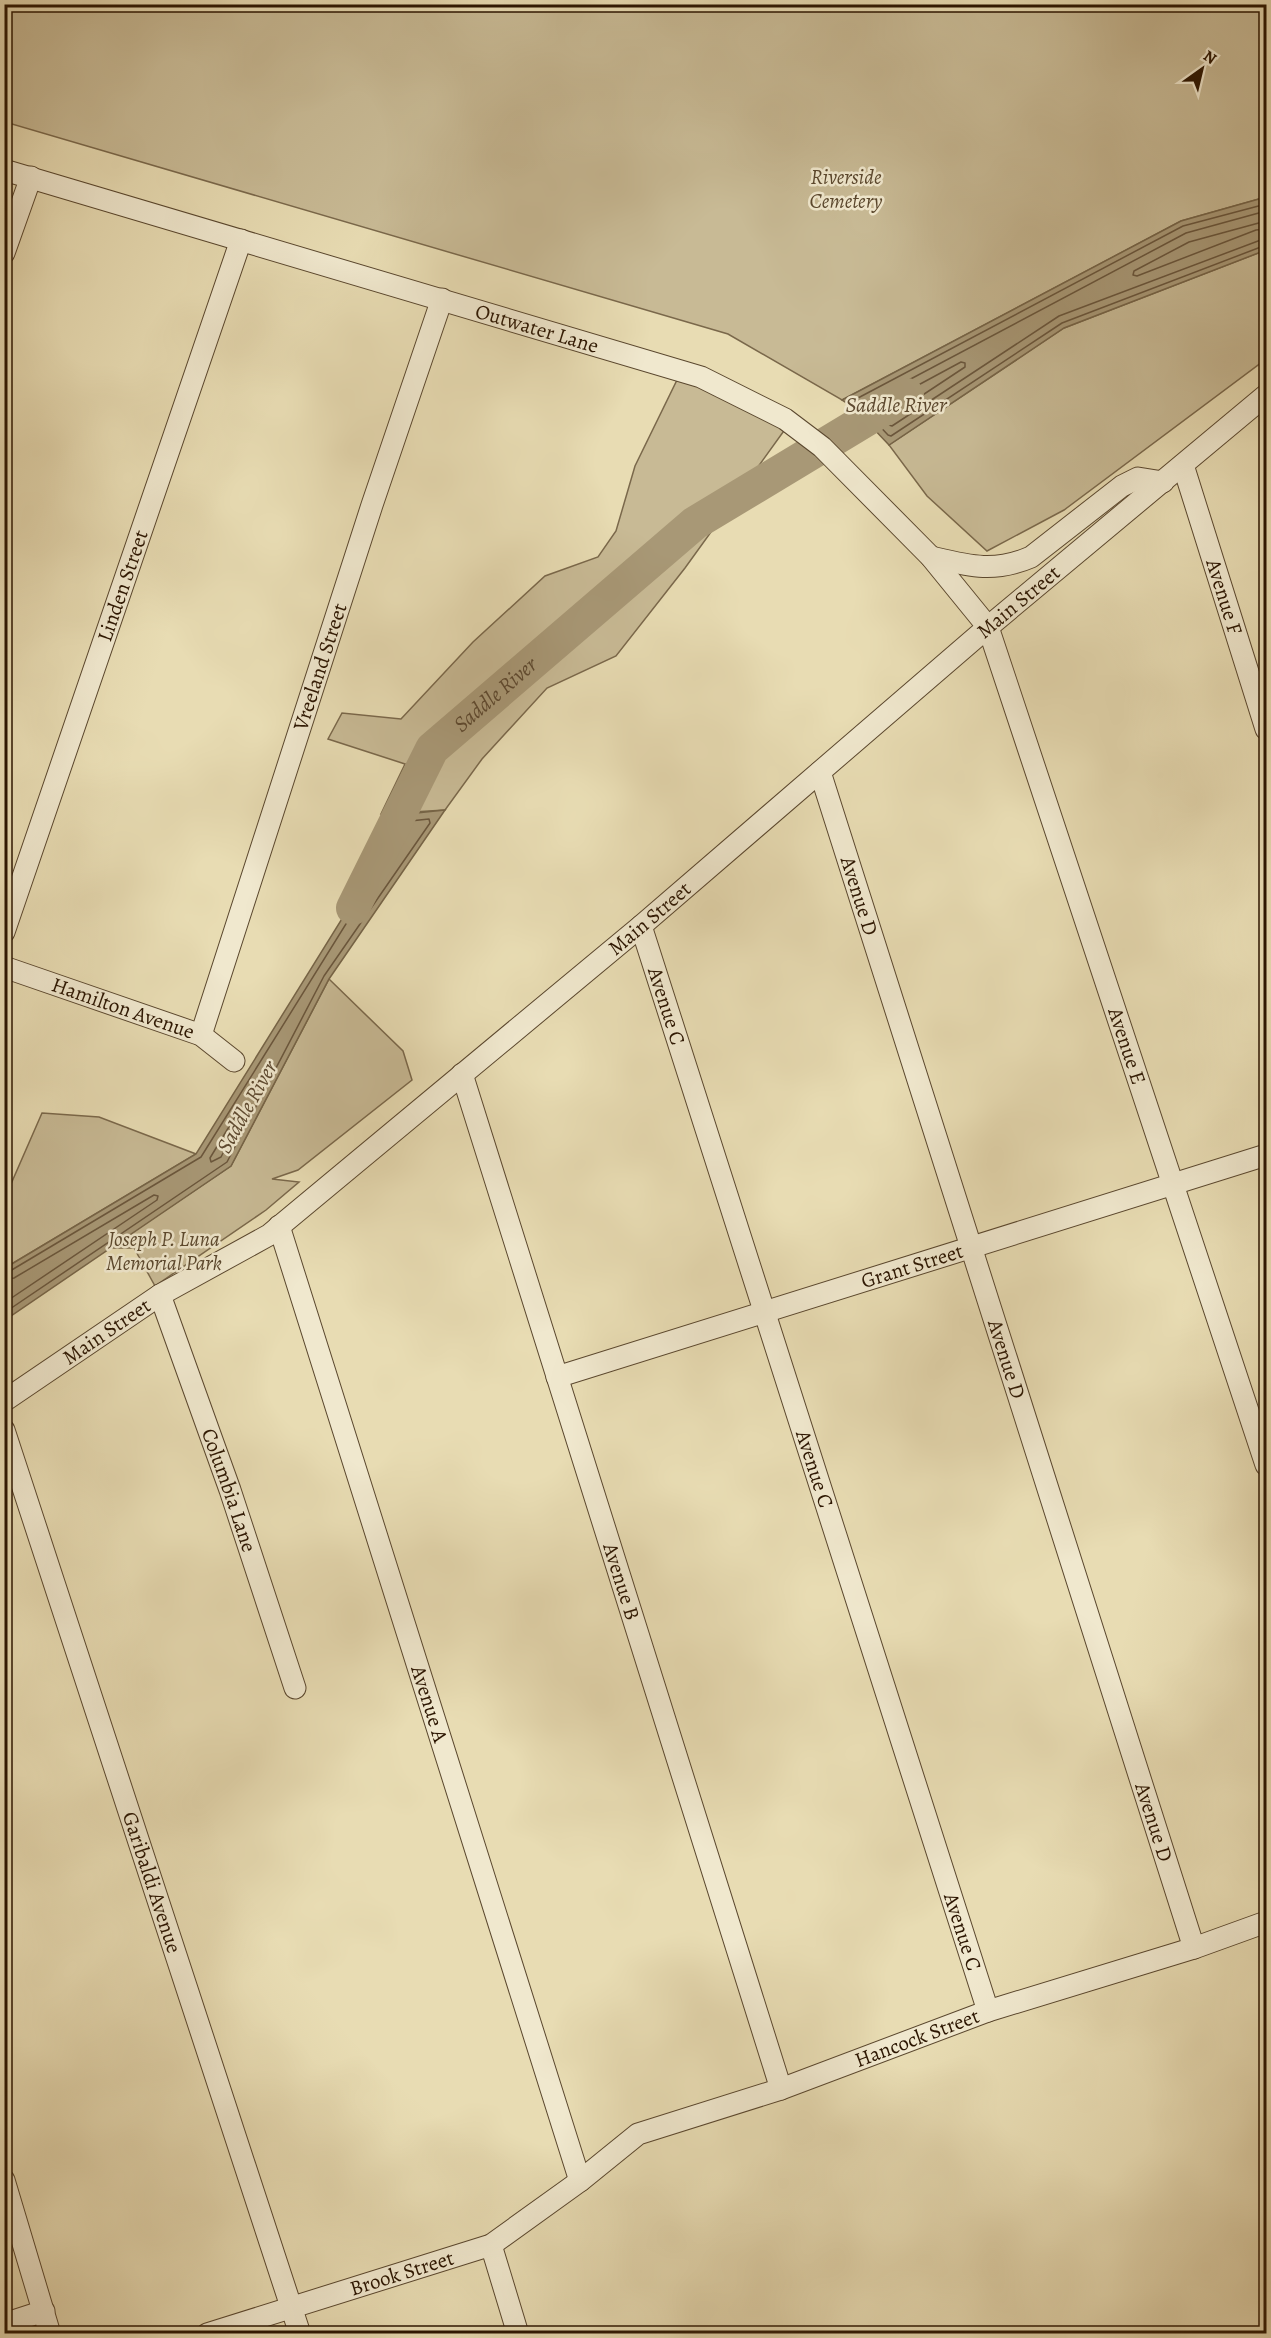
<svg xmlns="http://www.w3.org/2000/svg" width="1271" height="2338" font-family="Alegreya,serif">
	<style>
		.green { fill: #c8ba95; stroke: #7a684b; stroke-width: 1.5 }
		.water { fill: #a89876; stroke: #766447; stroke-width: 1.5 }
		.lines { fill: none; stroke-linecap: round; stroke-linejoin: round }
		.shore { stroke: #6a563c; stroke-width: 1.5 }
		.river { stroke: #a89876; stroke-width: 34 }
		.minor-casing { stroke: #5a472e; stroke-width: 23 }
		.minor { stroke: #f0e8ce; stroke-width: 21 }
		.labels { text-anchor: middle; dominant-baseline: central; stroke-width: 5; stroke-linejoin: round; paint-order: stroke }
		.park-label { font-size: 21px; font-style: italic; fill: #5a472d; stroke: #f0e8ce }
		.street-label { font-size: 21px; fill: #2b1501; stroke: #f0e8ce }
		.water-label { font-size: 22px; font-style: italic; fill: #5d4930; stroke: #f0e8ce }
	</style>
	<rect width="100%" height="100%" fill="#e8dcb3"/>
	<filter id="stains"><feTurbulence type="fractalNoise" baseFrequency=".00333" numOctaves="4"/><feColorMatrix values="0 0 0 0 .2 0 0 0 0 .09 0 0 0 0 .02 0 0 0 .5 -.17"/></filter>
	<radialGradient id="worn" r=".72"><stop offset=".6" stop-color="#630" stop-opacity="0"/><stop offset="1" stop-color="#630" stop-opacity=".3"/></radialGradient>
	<path class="green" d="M 4,5 L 1266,5 L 1266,197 L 1181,221 L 842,400 L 728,334 L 5,122 Z
		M 1266,250 L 1266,359 L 1064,510 L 987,551 L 927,496 L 889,445 L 1064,328 Z
		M 678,378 L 718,394 L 786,428 L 685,568 L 616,656 L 547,688 L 482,759 L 445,810 L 381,814 L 405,764 L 328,739 L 342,713 L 401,719 L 473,642 L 545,576 L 598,557 L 616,531 L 635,466 Z
		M 329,979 L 403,1051 L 412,1080 L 298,1170 L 272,1179 L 299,1182 L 266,1210 L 155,1286 L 134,1248 L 109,1248 L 231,1166 Z
		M 42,1113 L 99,1117 L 196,1154 L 5,1268 L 4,1200 Z"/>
	<path class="water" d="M 1266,197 L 1266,250 L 1064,328 L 889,445 L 853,407 L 842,400 L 1181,221 Z
		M 445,810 L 329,979 L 231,1166 L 5,1320 L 5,1268 L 196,1154 L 407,814 Z"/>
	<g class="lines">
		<path class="shore" d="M 1266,204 L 1183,226 L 858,398 L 857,402 L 888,435 L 891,436 L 1062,323 L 1266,245
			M 1266,211 L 1186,233 L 871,400 L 869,404 L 889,425 L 892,426 L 1059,316 L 1266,238
			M 1266,221 L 1189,242 L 1134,271 L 1133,275 L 1137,276 L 1256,230 L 1266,229
			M 961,362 L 965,363 L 965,367 L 894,414 L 891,414 L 884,407 L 885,403 Z
			M 242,1111 L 243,1115 L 221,1157 L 211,1162 L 210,1158 L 238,1112 Z
			M 4,1272 L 10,1271 L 201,1157 L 410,821 L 429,819 L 430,823 L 324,976 L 227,1162 L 4,1313
			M 4,1280 L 14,1278 L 154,1195 L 158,1196 L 157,1200 L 4,1303"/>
		<path class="river" id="s1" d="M 353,908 L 432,749 L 695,523 L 907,395"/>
		<defs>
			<g id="minor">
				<path id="s2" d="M 4,170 L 701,377 L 785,419 L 822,447 L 931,557 L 988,627 L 1266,1465"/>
				<path d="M 4,253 L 31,177"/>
				<path id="s3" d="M 1183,465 L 1266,729"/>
				<path d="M 931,557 C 969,566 994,573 1031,557 L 1122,486 L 1138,478 L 1163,482"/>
				<path id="s4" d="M 820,772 L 1194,1948"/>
				<path id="s5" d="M 641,926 L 988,2011"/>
				<path id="s6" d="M 4,932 L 241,240"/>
				<path id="s7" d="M 4,967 L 201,1035 L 234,1061"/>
				<path id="s8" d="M 201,1035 L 372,505 L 442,299"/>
				<path id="s9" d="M 462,1074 L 781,2089"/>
				<path id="s10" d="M 279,1226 L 580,2181"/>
				<path id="s11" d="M 160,1295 L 230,1490 L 295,1688"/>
				<path id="s12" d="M 557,1377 L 1266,1155"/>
				<path id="s13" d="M 4,1401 L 160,1295 L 269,1235 L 641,926 L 988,627 L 1266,395"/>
				<path id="s14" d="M 4,1430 L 300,2334"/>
				<path d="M 4,2180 L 50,2334"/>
				<path d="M 491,2245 L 518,2334"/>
				<path d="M 4,2324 L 44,2311"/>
				<path id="s15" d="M 207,2334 L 491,2245 L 580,2181 L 638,2134 L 781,2089 L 988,2011 L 1194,1948 L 1266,1922"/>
			</g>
		</defs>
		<use href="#minor" class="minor-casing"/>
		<use href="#minor" class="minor"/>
	</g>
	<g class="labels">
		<g class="park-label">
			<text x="846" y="177">Riverside<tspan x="846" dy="24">Cemetery</tspan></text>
			<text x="164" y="1239">Joseph P. Luna<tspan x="164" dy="24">Memorial Park</tspan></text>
		</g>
		<g class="street-label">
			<text stroke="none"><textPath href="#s2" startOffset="556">Outwater Lane</textPath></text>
			<text stroke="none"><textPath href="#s6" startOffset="366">Linden Street</textPath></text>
			<text stroke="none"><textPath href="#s3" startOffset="138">Avenue F</textPath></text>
			<text stroke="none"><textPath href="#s13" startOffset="1294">Main Street</textPath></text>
			<text stroke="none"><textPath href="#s8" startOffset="387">Vreeland Street</textPath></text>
			<text stroke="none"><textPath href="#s4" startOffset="130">Avenue D</textPath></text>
			<text stroke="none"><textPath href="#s13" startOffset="808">Main Street</textPath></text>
			<text stroke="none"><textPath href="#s5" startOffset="84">Avenue C</textPath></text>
			<text stroke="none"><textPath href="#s7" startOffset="126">Hamilton Avenue</textPath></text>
			<text stroke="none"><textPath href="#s2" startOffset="1554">Avenue E</textPath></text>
			<text stroke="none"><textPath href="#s12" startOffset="372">Grant Street</textPath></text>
			<text stroke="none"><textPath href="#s13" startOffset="124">Main Street</textPath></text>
			<text stroke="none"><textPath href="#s4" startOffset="616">Avenue D</textPath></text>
			<text stroke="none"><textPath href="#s5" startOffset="570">Avenue C</textPath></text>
			<text stroke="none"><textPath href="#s11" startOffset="207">Columbia Lane</textPath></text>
			<text stroke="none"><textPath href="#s9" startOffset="532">Avenue B</textPath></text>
			<text stroke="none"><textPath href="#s10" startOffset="501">Avenue A</textPath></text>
			<text stroke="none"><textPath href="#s4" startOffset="1102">Avenue D</textPath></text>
			<text stroke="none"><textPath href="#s14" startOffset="476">Garibaldi Avenue</textPath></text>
			<text stroke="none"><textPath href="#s5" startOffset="1056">Avenue C</textPath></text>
			<text stroke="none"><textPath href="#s15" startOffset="777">Hancock Street</textPath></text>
			<text stroke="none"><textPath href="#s15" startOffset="204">Brook Street</textPath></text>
		</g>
		<g class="water-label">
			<text x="896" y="405">Saddle River</text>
			<text stroke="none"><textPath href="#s1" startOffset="261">Saddle River</textPath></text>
			<text transform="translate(247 1107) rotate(-61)">Saddle River</text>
		</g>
	</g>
	<rect width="1271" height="2338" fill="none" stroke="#e8dcb3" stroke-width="24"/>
	<rect x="6" y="6" width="1259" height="2326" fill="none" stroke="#2b1501" stroke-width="3"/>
	<rect x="12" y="12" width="1247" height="2314" fill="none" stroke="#2b1501" stroke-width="1.5"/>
	<g transform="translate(1202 69) rotate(34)" stroke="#f0e8ce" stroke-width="4.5" paint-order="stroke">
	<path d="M0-4.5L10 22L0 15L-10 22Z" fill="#2b1501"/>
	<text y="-9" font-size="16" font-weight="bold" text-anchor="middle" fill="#2b1501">N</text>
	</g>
	<rect width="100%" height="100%" filter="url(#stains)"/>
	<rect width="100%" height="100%" fill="url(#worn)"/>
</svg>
